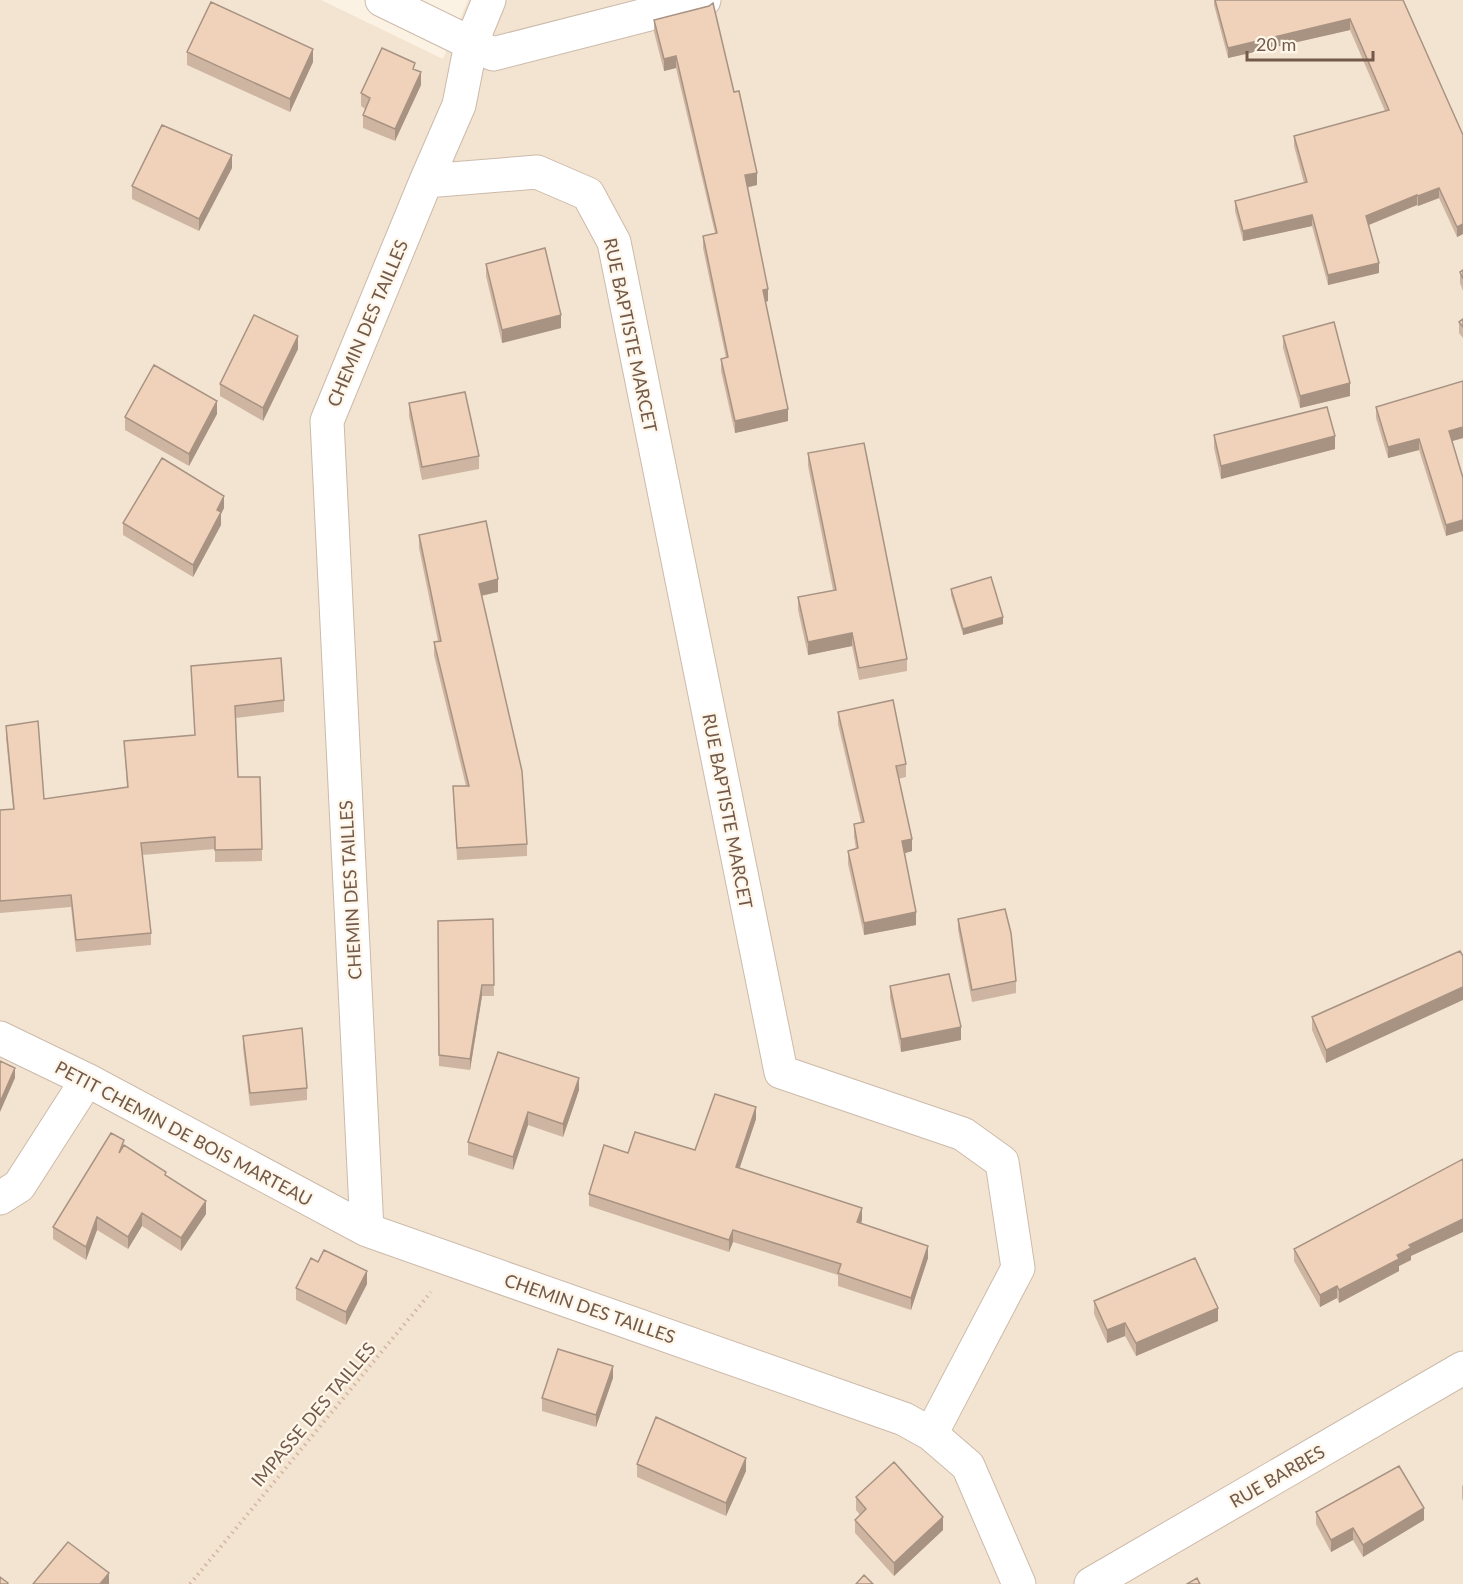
<svg xmlns="http://www.w3.org/2000/svg" width="1463" height="1584" font-family="Lato,sans-serif">
	<style>
		.residential { fill: #f3e4d1 }
		.lines { fill: none; stroke-linecap: round; stroke-linejoin: round }
		.minor-casing { stroke: #ccbaaa; stroke-width: 35 }
		.path { stroke: #d4b59f; stroke-width: 4; stroke-dasharray: 1.5 4.5; stroke-linecap: butt }
		.minor { stroke: #fff; stroke-width: 33 }
		.wall { fill: #ceb5a1 }
		.shaded-wall { fill: #a89383 }
		.building { fill: #f0d2bb; stroke: #a89383; stroke-width: 1.5 }
		.labels { text-anchor: middle; dominant-baseline: central; stroke-width: 4.5; stroke-linejoin: round; paint-order: stroke }
		.street-label { font-size: 18px; fill: #72594a; stroke: #fef6e9 }
	</style>
	<rect width="100%" height="100%" fill="#fbf2e3"/>
	<path class="residential" d="M 0,0 L 321,0 L 443,59 L 468,0 L 1463,0 L 1463,1584 L 0,1584 Z"/>
	<g class="lines">
		<defs>
			<path id="minor" d="M 382,0 L 493,54 L 704,0
				M 489,0 L 471,44 L 459,105 L 426,181 L 327,421 L 367,1230 L 904,1419 L 931,1434 L 968,1466 L 1019,1584
				M 426,181 L 537,172 L 588,194 L 614,242 L 781,1072 L 963,1134 L 1002,1162 L 1018,1268 L 931,1434
				M 0,1038 L 87,1080 L 367,1230
				M 0,1198 L 19,1186 L 87,1080
				M 1091,1584 L 1463,1368"/>
		</defs>
		<use href="#minor" class="minor-casing"/>
		<path class="path" d="M 190,1584 L 431,1292"/>
		<use href="#minor" class="minor"/>
	</g>
	<path class="wall" d="M 1214,0 L 1403,0 L 1463,135 L 1463,234 L 1457,237 L 1439,198 L 1418,206 L 1417,205 L 1369,225 L 1379,273 L 1328,285 L 1312,226 L 1243,241 L 1235,211 L 1235,201 L 1304,183 L 1294,146 L 1294,136 L 1385,111 L 1350,30 L 1228,58 L 1214,5 Z
		M 654,20 L 734,92 L 757,185 L 747,187 L 768,301 L 765,302 L 788,421 L 735,433 L 721,371 L 721,359 L 726,358 L 703,248 L 703,236 L 715,233 L 676,68 L 664,71 L 654,32 Z
		M 187,52 L 313,62 L 290,112 L 187,65 Z
		M 415,70 L 421,85 L 395,141 L 363,128 L 363,115 L 365,109 L 361,106 L 361,93 Z
		M 232,168 L 199,231 L 132,199 L 132,186 Z
		M 486,264 L 561,328 L 502,343 L 486,276 Z
		M 1463,270 L 1463,291 L 1460,283 L 1460,272 Z
		M 1463,319 L 1463,338 L 1459,333 L 1459,322 Z
		M 1283,336 L 1350,396 L 1300,408 L 1283,348 Z
		M 298,349 L 263,421 L 220,396 L 220,384 Z
		M 1463,381 L 1463,438 L 1452,441 L 1446,536 L 1419,450 L 1388,458 L 1376,418 L 1376,407 Z
		M 409,403 L 479,456 L 479,469 L 422,480 L 409,416 Z
		M 217,414 L 189,466 L 125,430 L 125,417 Z
		M 1214,435 L 1335,449 L 1221,479 L 1214,448 Z
		M 808,453 L 907,659 L 907,671 L 859,680 L 852,646 L 808,655 L 798,610 L 798,597 L 833,590 L 808,466 Z
		M 224,508 L 221,514 L 221,525 L 193,577 L 123,535 L 123,523 Z
		M 419,535 L 498,592 L 482,596 L 527,844 L 527,856 L 457,860 L 453,786 L 466,786 L 434,655 L 434,642 L 438,641 L 419,548 Z
		M 951,589 L 1003,624 L 963,635 L 951,595 Z
		M 191,666 L 284,700 L 284,712 L 236,718 L 238,777 L 262,849 L 262,861 L 215,862 L 215,849 L 142,855 L 151,933 L 151,945 L 76,952 L 71,907 L 0,913 L 0,810 L 13,809 L 6,738 L 6,726 L 44,799 L 127,787 L 124,741 L 195,735 Z
		M 838,712 L 906,764 L 906,777 L 898,779 L 912,851 L 905,853 L 916,925 L 864,935 L 848,864 L 848,851 L 856,849 L 854,837 L 854,824 L 861,822 L 838,724 Z
		M 493,919 L 494,996 L 482,996 L 470,1070 L 439,1066 L 438,921 Z
		M 958,919 L 1016,981 L 1016,993 L 972,1002 L 958,930 Z
		M 1460,951 L 1326,1063 L 1312,1030 L 1312,1017 Z
		M 890,986 L 961,1040 L 901,1052 L 890,998 Z
		M 243,1036 L 307,1088 L 307,1100 L 250,1106 L 243,1048 Z
		M 498,1052 L 579,1090 L 563,1137 L 528,1125 L 513,1170 L 468,1155 L 468,1142 Z
		M 756,1119 L 739,1168 L 862,1220 L 861,1224 L 928,1258 L 911,1310 L 838,1286 L 838,1275 L 733,1242 L 729,1252 L 589,1206 L 589,1194 L 695,1150 Z
		M 124,1146 L 166,1176 L 206,1214 L 181,1251 L 142,1226 L 128,1249 L 97,1230 L 86,1260 L 53,1239 L 53,1227 Z
		M 1294,1249 L 1411,1256 L 1411,1260 L 1399,1266 L 1399,1271 L 1339,1303 L 1337,1298 L 1320,1307 L 1294,1261 Z
		M 318,1262 L 367,1284 L 346,1325 L 296,1300 L 296,1288 Z
		M 1094,1301 L 1218,1321 L 1136,1356 L 1125,1336 L 1107,1343 L 1094,1314 Z
		M 613,1378 L 596,1427 L 542,1411 L 542,1398 Z
		M 637,1464 L 746,1471 L 726,1516 L 637,1477 Z
		M 1463,1485 L 1463,1501 L 1462,1498 L 1462,1486 Z
		M 856,1497 L 943,1530 L 894,1576 L 855,1533 L 855,1520 L 860,1515 L 856,1510 Z
		M 1316,1512 L 1424,1520 L 1363,1557 L 1353,1540 L 1331,1552 L 1316,1524 Z"/>
	<path class="shaded-wall" d="M 1350,19 L 1350,30 L 1228,58 L 1228,48 Z
		M 313,49 L 313,62 L 290,112 L 290,99 Z
		M 676,56 L 676,68 L 664,71 L 664,59 Z
		M 421,72 L 421,85 L 395,141 L 395,129 Z
		M 232,155 L 232,168 L 199,231 L 199,219 Z
		M 757,173 L 757,185 L 745,188 L 745,175 Z
		M 1439,188 L 1439,198 L 1418,206 L 1418,196 Z
		M 1417,195 L 1417,205 L 1366,226 L 1366,216 Z
		M 1312,215 L 1312,226 L 1243,241 L 1243,231 Z
		M 1463,224 L 1463,234 L 1457,237 L 1457,227 Z
		M 1379,263 L 1379,273 L 1328,285 L 1328,275 Z
		M 768,289 L 768,301 L 763,303 L 763,290 Z
		M 561,315 L 561,328 L 502,343 L 502,330 Z
		M 298,336 L 298,349 L 263,421 L 263,408 Z
		M 1350,383 L 1350,396 L 1300,408 L 1300,396 Z
		M 217,401 L 217,414 L 189,466 L 189,454 Z
		M 788,409 L 788,421 L 735,433 L 735,421 Z
		M 1463,427 L 1463,438 L 1449,442 L 1449,431 Z
		M 1335,436 L 1335,449 L 1221,479 L 1221,466 Z
		M 1419,439 L 1419,450 L 1388,458 L 1388,447 Z
		M 224,496 L 224,508 L 221,514 L 221,525 L 193,577 L 193,565 L 217,510 Z
		M 1463,520 L 1463,531 L 1446,536 L 1446,525 Z
		M 498,579 L 498,592 L 479,596 L 479,584 Z
		M 1003,617 L 1003,624 L 963,635 L 963,629 Z
		M 852,633 L 852,646 L 808,655 L 808,642 Z
		M 912,839 L 912,851 L 902,854 L 902,841 Z
		M 916,912 L 916,925 L 864,935 L 864,923 Z
		M 482,985 L 482,996 L 470,1070 L 470,1059 Z
		M 1463,987 L 1463,1000 L 1326,1063 L 1326,1050 Z
		M 961,1027 L 961,1040 L 901,1052 L 901,1039 Z
		M 15,1068 L 15,1078 L 0,1112 L 0,1102 Z
		M 579,1078 L 579,1090 L 563,1137 L 563,1124 Z
		M 756,1107 L 756,1119 L 736,1179 L 736,1167 Z
		M 528,1112 L 528,1125 L 513,1170 L 513,1157 Z
		M 206,1201 L 206,1214 L 181,1251 L 181,1238 Z
		M 862,1208 L 862,1220 L 857,1235 L 857,1222 Z
		M 142,1213 L 142,1226 L 128,1249 L 128,1237 Z
		M 97,1217 L 97,1230 L 86,1260 L 86,1247 Z
		M 1463,1219 L 1463,1232 L 1411,1256 L 1411,1260 L 1399,1266 L 1399,1271 L 1339,1303 L 1339,1290 L 1397,1255 L 1409,1245 Z
		M 733,1230 L 733,1242 L 729,1252 L 729,1240 Z
		M 928,1246 L 928,1258 L 911,1310 L 911,1298 Z
		M 367,1271 L 367,1284 L 346,1325 L 346,1312 Z
		M 1337,1286 L 1337,1298 L 1320,1307 L 1320,1295 Z
		M 1218,1308 L 1218,1321 L 1136,1356 L 1136,1343 Z
		M 1125,1323 L 1125,1336 L 1107,1343 L 1107,1330 Z
		M 613,1366 L 613,1378 L 596,1427 L 596,1415 Z
		M 746,1458 L 746,1471 L 726,1516 L 726,1503 Z
		M 1424,1508 L 1424,1520 L 1363,1557 L 1363,1545 Z
		M 943,1517 L 943,1530 L 894,1576 L 894,1563 Z
		M 1353,1528 L 1353,1540 L 1331,1552 L 1331,1540 Z
		M 109,1573 L 109,1584 L 100,1584 Z"/>
	<path class="building" d="M 1215,0 L 1403,0 L 1463,135 L 1463,224 L 1457,227 L 1439,188 L 1418,196 L 1417,195 L 1366,216 L 1379,263 L 1328,275 L 1312,215 L 1243,231 L 1235,201 L 1307,182 L 1294,136 L 1389,110 L 1350,19 L 1228,48 Z
		M 211,2 L 313,49 L 290,99 L 187,52 Z
		M 713,3 L 734,92 L 739,91 L 757,173 L 745,175 L 768,289 L 763,290 L 788,409 L 735,421 L 721,359 L 728,357 L 703,236 L 717,233 L 676,56 L 664,59 L 654,20 L 709,6 Z
		M 382,48 L 415,63 L 413,69 L 421,72 L 395,129 L 363,115 L 370,98 L 361,93 Z
		M 162,125 L 232,155 L 199,219 L 132,186 Z
		M 545,248 L 561,315 L 502,330 L 486,264 Z
		M 1463,270 L 1463,279 L 1460,272 Z
		M 254,315 L 298,336 L 263,408 L 220,384 Z
		M 1463,319 L 1463,327 L 1459,322 Z
		M 1334,322 L 1350,383 L 1300,396 L 1283,336 Z
		M 154,365 L 217,401 L 189,454 L 125,417 Z
		M 1463,381 L 1463,427 L 1449,431 L 1463,478 L 1463,520 L 1446,525 L 1419,439 L 1388,447 L 1376,407 Z
		M 465,392 L 479,456 L 422,467 L 409,403 Z
		M 1327,407 L 1335,436 L 1221,466 L 1214,435 Z
		M 864,443 L 907,659 L 859,668 L 852,633 L 808,642 L 798,597 L 836,590 L 808,453 Z
		M 162,458 L 224,496 L 217,510 L 221,512 L 193,565 L 123,523 Z
		M 486,521 L 498,579 L 479,584 L 522,771 L 527,844 L 457,848 L 453,786 L 469,786 L 434,642 L 441,641 L 419,535 Z
		M 991,577 L 1003,617 L 963,629 L 951,589 Z
		M 281,658 L 284,700 L 235,706 L 238,777 L 260,777 L 262,849 L 215,850 L 215,837 L 141,843 L 151,933 L 76,940 L 71,895 L 0,901 L 0,810 L 14,809 L 6,726 L 38,721 L 44,799 L 128,787 L 124,741 L 195,735 L 191,666 Z
		M 893,700 L 906,764 L 896,766 L 912,839 L 902,841 L 916,912 L 864,923 L 848,851 L 858,848 L 854,824 L 864,822 L 838,712 Z
		M 1005,909 L 1011,933 L 1016,981 L 972,990 L 958,919 Z
		M 493,919 L 494,985 L 482,985 L 470,1059 L 439,1055 L 438,921 Z
		M 1460,951 L 1463,956 L 1463,987 L 1326,1050 L 1312,1017 Z
		M 949,974 L 961,1027 L 901,1039 L 890,986 Z
		M 302,1028 L 307,1088 L 250,1093 L 243,1036 Z
		M 498,1052 L 579,1078 L 563,1124 L 528,1112 L 513,1157 L 468,1142 Z
		M 0,1061 L 15,1068 L 0,1102 Z
		M 715,1094 L 756,1107 L 736,1167 L 862,1208 L 857,1222 L 928,1246 L 911,1298 L 838,1273 L 841,1264 L 733,1230 L 729,1240 L 589,1194 L 604,1145 L 628,1153 L 635,1132 L 695,1150 Z
		M 111,1133 L 124,1140 L 119,1153 L 124,1145 L 166,1172 L 165,1175 L 206,1201 L 181,1238 L 142,1213 L 128,1237 L 97,1217 L 86,1247 L 53,1227 Z
		M 1463,1159 L 1463,1219 L 1409,1245 L 1411,1248 L 1397,1255 L 1399,1259 L 1339,1290 L 1337,1286 L 1320,1295 L 1294,1249 Z
		M 324,1250 L 367,1271 L 346,1312 L 296,1288 L 311,1258 L 318,1262 Z
		M 1195,1258 L 1218,1308 L 1136,1343 L 1125,1323 L 1107,1330 L 1094,1301 Z
		M 558,1349 L 613,1366 L 596,1415 L 542,1398 Z
		M 656,1417 L 746,1458 L 726,1503 L 637,1464 Z
		M 894,1462 L 943,1517 L 894,1563 L 855,1520 L 866,1509 L 856,1497 Z
		M 1399,1466 L 1424,1508 L 1363,1545 L 1353,1528 L 1331,1540 L 1316,1512 Z
		M 68,1542 L 109,1573 L 100,1584 L 33,1584 Z
		M 864,1575 L 873,1584 L 856,1584 Z
		M 0,1577 L 8,1583 L 7,1584 L 0,1584 Z
		M 1197,1578 L 1200,1584 L 1187,1584 Z"/>
	<g class="labels">
		<g class="street-label">
			<text transform="translate(367 323) rotate(-67)">CHEMIN DES TAILLES</text>
			<text transform="translate(631 335) rotate(78)">RUE BAPTISTE MARCET</text>
			<text transform="translate(728 811) rotate(79)">RUE BAPTISTE MARCET</text>
			<text transform="translate(350 890) rotate(-93)">CHEMIN DES TAILLES</text>
			<text transform="translate(184 1133) rotate(28)">PETIT CHEMIN DE BOIS MARTEAU</text>
			<text transform="translate(590 1308) rotate(19)">CHEMIN DES TAILLES</text>
			<text transform="translate(313 1414) rotate(-50)">IMPASSE DES TAILLES</text>
			<text transform="translate(1277 1476) rotate(-30)">RUE BARBES</text>
		</g>
	</g>
	<path d="M1247 51v9h126v-9" fill="none" stroke="#72594a" stroke-width="3"/>
	<text x="1256" y="51" font-size="18" fill="#72594a" stroke="#fef6e9" stroke-width="4.5" paint-order="stroke">20 m</text>
</svg>
